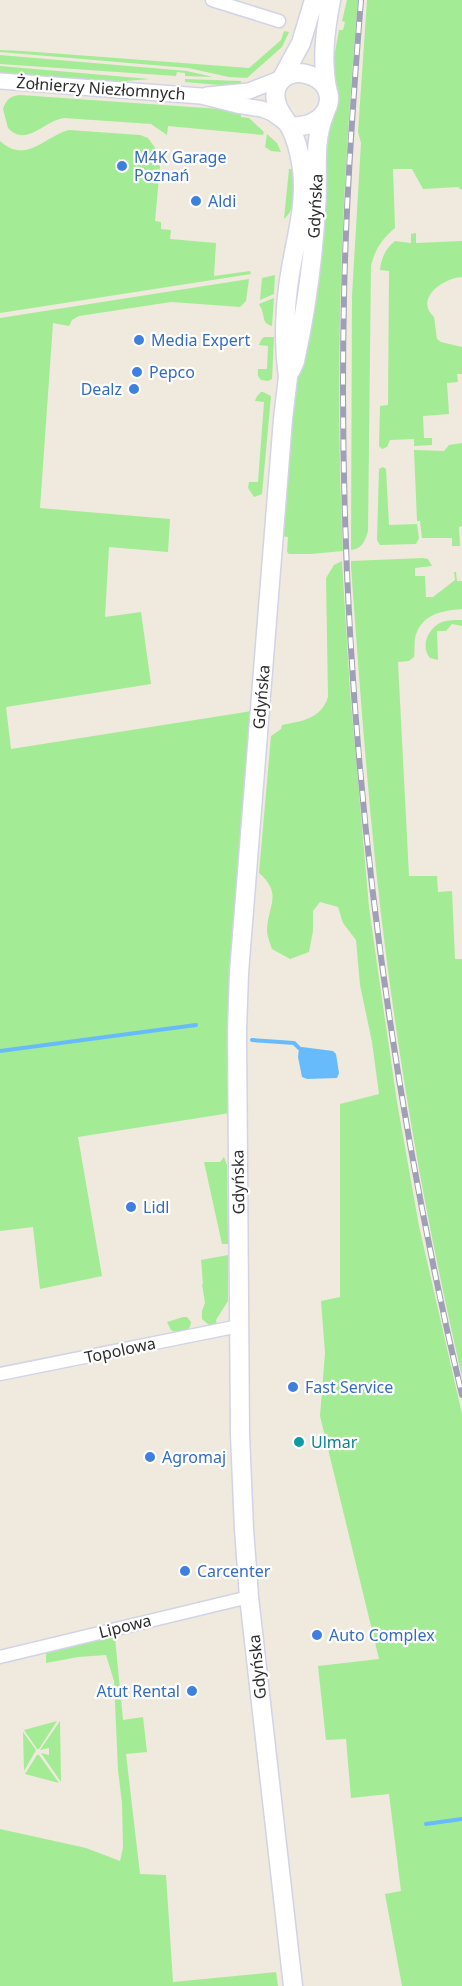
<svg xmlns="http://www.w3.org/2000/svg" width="462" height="1986" font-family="'Noto Sans',sans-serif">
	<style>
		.green { fill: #a4eb95 }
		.water { fill: #67bbfb }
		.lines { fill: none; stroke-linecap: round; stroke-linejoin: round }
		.stream { stroke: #67bbfb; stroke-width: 4 }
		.minor-casing { stroke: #d2d3e6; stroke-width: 15 }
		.tertiary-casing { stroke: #d2d3e6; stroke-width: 18 }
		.secondary-casing { stroke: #d2d3e6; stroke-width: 21 }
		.minor { stroke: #fff; stroke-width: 12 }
		.tertiary { stroke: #fff; stroke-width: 15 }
		.secondary { stroke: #fff; stroke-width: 18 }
		.rail-casing { stroke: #a09fb8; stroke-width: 6 }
		.rail { stroke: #fff; stroke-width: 4; stroke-dasharray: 11; stroke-linecap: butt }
		.shop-dot { fill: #3f7fe0; stroke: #fff; stroke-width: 2 }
		.culture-dot { fill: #0f9aa8; stroke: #fff; stroke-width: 2 }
		.labels { text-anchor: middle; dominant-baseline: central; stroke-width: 4.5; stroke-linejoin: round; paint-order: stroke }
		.street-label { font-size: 16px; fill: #2c2c2c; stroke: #fff }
		.shop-label { font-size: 16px; fill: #366cbe; stroke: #fff; text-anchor: start }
		.culture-label { font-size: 16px; fill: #0d838f; stroke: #fff; text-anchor: start }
	</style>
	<rect width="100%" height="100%" fill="#efeadd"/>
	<path class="green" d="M 347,0 L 358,0 C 342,183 334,367 343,551 L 311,554 L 289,554 L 287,552 L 288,537 L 281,536 L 286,458 L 323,160 L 329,123 L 336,112 L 339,99 L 338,88 L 334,78 L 332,52 L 335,52 L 339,30 L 343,30 L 345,22 L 342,21 Z
		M 367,0 L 462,0 L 462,190 L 458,187 L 423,189 L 412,169 L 393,169 L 395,228 C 382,239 375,249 371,266 L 368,531 C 365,541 362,549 351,550 L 352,296 L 361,143 L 358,132 Z
		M 284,31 L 289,32 L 282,47 L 247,78 L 229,77 L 188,68 L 0,52 L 0,50 L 23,51 L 249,68 L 281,40 Z
		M 0,55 L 187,71 L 213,77 L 185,76 L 185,73 L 177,72 L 176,76 L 0,64 Z
		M 0,66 L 150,79 L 113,82 L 0,74 Z
		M 185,79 L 241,81 L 242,87 L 185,82 Z
		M 20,95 L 220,109 L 241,113 L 241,117 L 249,118 L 264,132 L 263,135 L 168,126 L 167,135 L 151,124 L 64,118 C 45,120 26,148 8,128 L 3,109 C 6,100 10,96 20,95 Z
		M 69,130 L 140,135 L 148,138 L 161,156 L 155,221 L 161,222 L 161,229 L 171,230 L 170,239 L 216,243 L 214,276 L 250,271 L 251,274 L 0,313 L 0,141 C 26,165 45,136 69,130 Z
		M 267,134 L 277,143 L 281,152 L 271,151 L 265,147 Z
		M 289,169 L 292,169 C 293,185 298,208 284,219 Z
		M 416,233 L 416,243 L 462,241 L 462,277 C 443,278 414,299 434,317 L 437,339 L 441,342 L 462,347 L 462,374 L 457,374 L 458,382 L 447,383 L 449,414 L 423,416 L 424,438 L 432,438 L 432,445 L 414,446 L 414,439 L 390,440 L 387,447 L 382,449 L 379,446 L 380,406 L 388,405 L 389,271 L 380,270 C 381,258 386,248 395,241 L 411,243 L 411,234 Z
		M 275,275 L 274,294 L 260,300 L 262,278 Z
		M 249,279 L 246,301 L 240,307 L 171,302 L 79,316 L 72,320 L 69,326 L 53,323 L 40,508 L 170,519 L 168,552 L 109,547 L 105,617 L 141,612 L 151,684 L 6,707 L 11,749 L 252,711 L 230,1113 L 78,1137 L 102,1276 L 40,1289 L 33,1227 L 0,1231 L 0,318 Z
		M 274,298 L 272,326 C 262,323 265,318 262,311 C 262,308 260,307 259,304 Z
		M 264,337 L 274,337 L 272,379 L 268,381 L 261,380 L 258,376 L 258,369 L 267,369 L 268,346 L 259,345 L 261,340 Z
		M 261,392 L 263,392 L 271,396 L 262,494 L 254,497 L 248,488 L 249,482 L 258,482 L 264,402 L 255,401 L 257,396 Z
		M 462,443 L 462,526 L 459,527 L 460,546 L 452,546 L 452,538 L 422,538 L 420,521 L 417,521 L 414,450 L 444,451 L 449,445 Z
		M 383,467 L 386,469 L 389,525 L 417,524 L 419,538 L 416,544 L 380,545 L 377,540 L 379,469 Z
		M 423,558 L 428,559 L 432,566 L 415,568 L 415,576 L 425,576 L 426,597 L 433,597 L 455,580 L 454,572 L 456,572 L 457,581 L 462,581 L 462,609 C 441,611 421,614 415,638 C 414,644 415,651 414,657 L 409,661 L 398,662 L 409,876 L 437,876 L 438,892 L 452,891 L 455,959 L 462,959 L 462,1377 C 431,1243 406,1107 388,970 C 370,836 361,702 351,567 L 351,561 Z
		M 342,561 L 350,690 L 369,907 L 378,971 L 397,1102 L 419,1226 L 462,1414 L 462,1986 L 402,1986 L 385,1894 L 401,1891 L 389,1794 L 351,1798 L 346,1739 L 326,1740 L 318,1666 L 379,1659 L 320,1416 L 325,1353 L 321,1301 L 340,1297 L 340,1104 L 379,1094 L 372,1042 L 360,985 L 356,940 L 343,923 L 338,907 L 320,902 L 313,911 L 313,931 L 309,952 L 290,959 L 272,949 C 270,943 267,936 267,930 C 268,905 283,894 259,873 L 271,736 L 281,729 L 282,725 C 302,721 321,719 328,697 L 326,578 L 334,565 Z
		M 462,620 L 462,626 L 452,624 L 446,631 L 437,631 L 438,660 L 430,658 C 420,646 428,628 442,622 C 448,620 456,620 462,620 Z
		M 224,1157 L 227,1165 L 228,1244 L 222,1244 L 204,1162 L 220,1162 Z
		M 228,1255 L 228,1301 L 216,1320 L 217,1325 L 209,1325 L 202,1319 L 202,1311 L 205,1303 L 202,1284 L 203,1284 L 201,1260 Z
		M 183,1317 L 187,1317 L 191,1322 C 190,1333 179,1334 171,1330 L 167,1322 Z
		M 123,1631 L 124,1633 L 115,1638 L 123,1720 L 143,1717 L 147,1752 L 126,1754 L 140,1874 L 166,1875 L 173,1982 L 276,1972 L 278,1986 L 0,1986 L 0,1829 L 86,1848 L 120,1861 L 123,1848 L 122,1803 L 118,1770 L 114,1681 L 106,1655 L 78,1657 L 46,1663 L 46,1651 Z
		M 57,1721 L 39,1749 L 37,1749 L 24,1730 Z
		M 60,1721 L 61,1782 L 41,1753 L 49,1755 L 49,1748 L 40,1750 Z
		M 23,1732 L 36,1750 L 24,1771 Z
		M 37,1755 L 39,1755 L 59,1783 L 25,1774 Z"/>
	<path class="water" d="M 302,1047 L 333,1051 L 336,1054 L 339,1073 L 337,1078 L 307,1079 L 302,1077 L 298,1057 L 299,1048 Z"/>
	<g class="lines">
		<path class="stream" d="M 252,1040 L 294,1043 L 299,1048
			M 0,1051 L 196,1025
			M 426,1824 L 462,1819"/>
		<defs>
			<path id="minor" d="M 212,0 L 279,21
				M 0,1374 L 239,1326
				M 0,1657 L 249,1597"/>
			<path id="tertiary" d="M 0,81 L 201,96 L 237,105 L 262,109 L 272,113 L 287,124
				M 207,95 L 249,91 L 282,78"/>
			<path id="secondary" d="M 282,78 L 301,43 L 314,0
				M 328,93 C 321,62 325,31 331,0
				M 289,126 C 331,131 345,84 306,74 C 288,69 272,83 276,101 C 278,111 284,117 289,125 C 296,138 300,154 302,169 C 306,204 297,234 291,268 C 285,302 283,342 288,377 L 283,419 L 239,973 L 237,1031 L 240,1435 L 244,1529 L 249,1597 L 293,1986
				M 291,370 L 295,361 C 306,311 313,260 316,209 C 319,177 312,143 325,113"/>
		</defs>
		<use href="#minor" class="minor-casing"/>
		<use href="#tertiary" class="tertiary-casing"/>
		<use href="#secondary" class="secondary-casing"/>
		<use href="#minor" class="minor"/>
		<use href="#tertiary" class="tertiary"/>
		<use href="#secondary" class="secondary"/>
		<defs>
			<path id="rail" d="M 361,0 C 353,99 346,197 344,296 C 336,665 377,1036 462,1395"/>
		</defs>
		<use href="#rail" class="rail-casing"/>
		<use href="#rail" class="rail"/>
	</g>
	<g class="shop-dot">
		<circle cx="122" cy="166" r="6"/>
		<circle cx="196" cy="201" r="6"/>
		<circle cx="139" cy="340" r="6"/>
		<circle cx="137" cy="372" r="6"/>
		<circle cx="134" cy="389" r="6"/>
		<circle cx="131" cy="1207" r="6"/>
		<circle cx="293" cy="1387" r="6"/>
		<circle cx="150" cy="1457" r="6"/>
		<circle cx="185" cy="1571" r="6"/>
		<circle cx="317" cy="1635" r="6"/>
		<circle cx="192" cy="1691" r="6"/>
	</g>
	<circle class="culture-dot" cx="299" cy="1442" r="6"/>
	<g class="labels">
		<g class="street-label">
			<text transform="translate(101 88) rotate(4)">Żołnierzy Niezłomnych</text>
			<text transform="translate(315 206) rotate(-87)">Gdyńska</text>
			<text transform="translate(261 697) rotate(-85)">Gdyńska</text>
			<text transform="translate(238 1182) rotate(-91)">Gdyńska</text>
			<text transform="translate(120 1350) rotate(-12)">Topolowa</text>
			<text transform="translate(125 1626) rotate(-14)">Lipowa</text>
			<text transform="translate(257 1667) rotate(-96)">Gdyńska</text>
		</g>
		<g class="shop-label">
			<text x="134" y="157">M4K Garage<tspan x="134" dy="18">Poznań</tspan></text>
			<text x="208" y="201">Aldi</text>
			<text x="151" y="340">Media Expert</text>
			<text x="149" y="372">Pepco</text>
			<text x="122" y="389" text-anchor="end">Dealz</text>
			<text x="143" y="1207">Lidl</text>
			<text x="305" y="1387">Fast Service</text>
			<text x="162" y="1457">Agromaj</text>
			<text x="197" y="1571">Carcenter</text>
			<text x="329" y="1635">Auto Complex</text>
			<text x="180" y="1691" text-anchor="end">Atut Rental</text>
		</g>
		<g class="culture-label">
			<text x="311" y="1442">Ulmar</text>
		</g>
	</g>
</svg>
